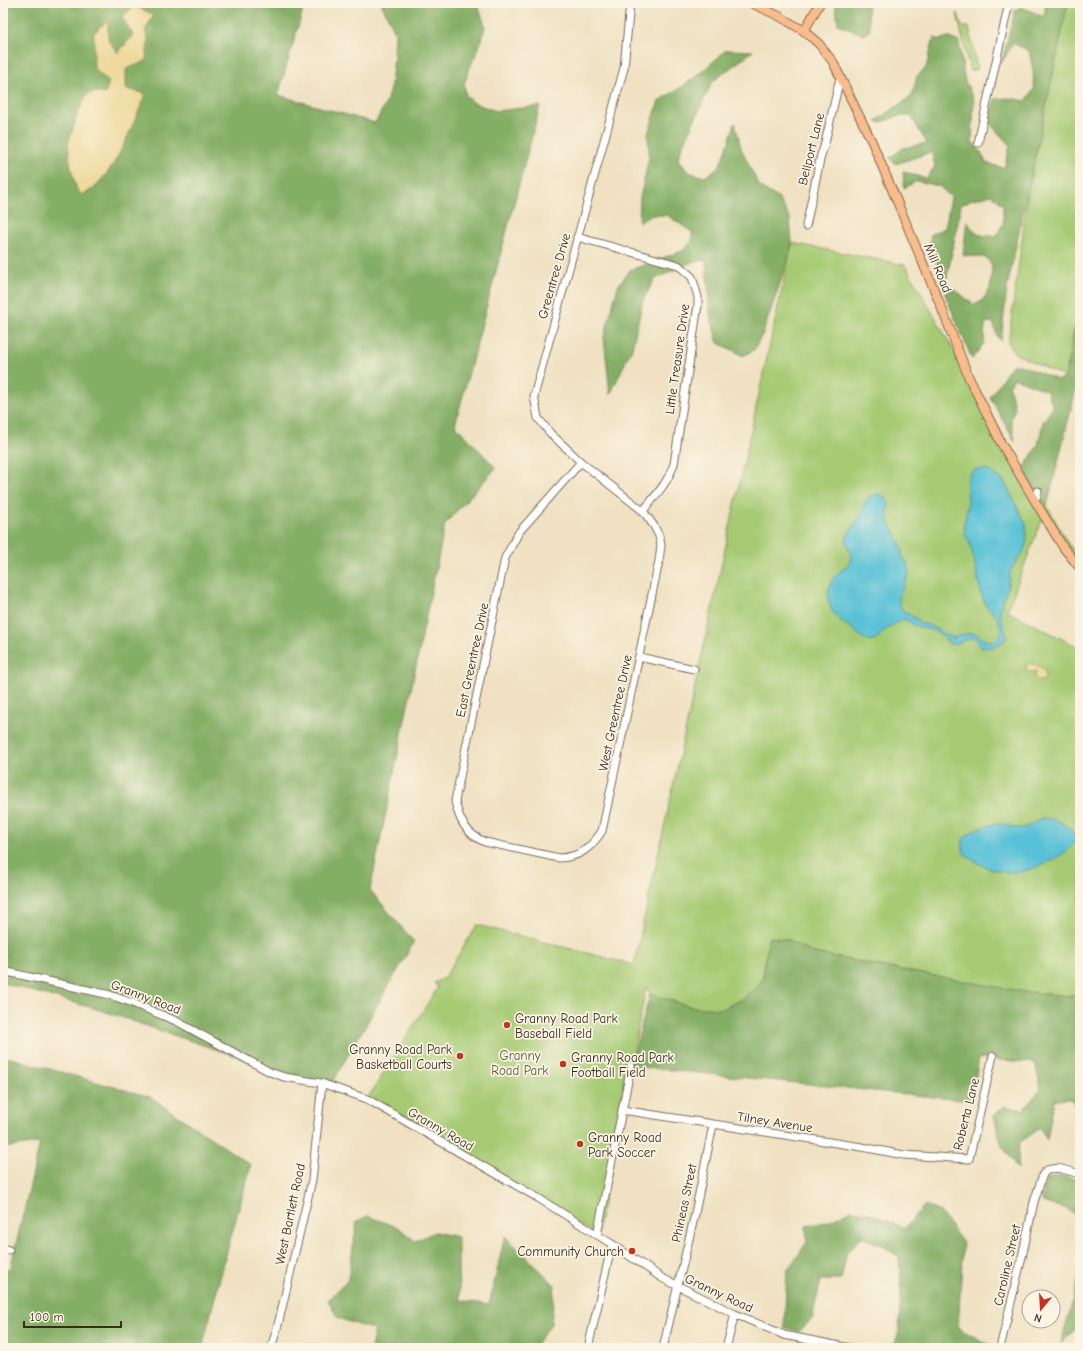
<svg xmlns="http://www.w3.org/2000/svg" width="1083" height="1351" font-family="'Comic Neue',sans-serif">
	<style>
		.green { fill: #a6ca73; stroke: #707a48 }
		.forest { fill: #84ae65; stroke: #606c42; fill-rule: evenodd }
		.sand { fill: #eeda9e; stroke: #94825e }
		.water { fill: #59c1d7; stroke: #4a767a }
		.lines { fill: none; stroke-linecap: round; stroke-linejoin: round }
		.minor-casing { stroke: #7a6a57; stroke-width: 9 }
		.major-casing { stroke: #7a6a57; stroke-width: 10 }
		.minor { stroke: #fff; stroke-width: 7 }
		.major { stroke: #f9bc8a; stroke-width: 8 }
		.poi-dot { fill: #c8321e; stroke: #fcf5e5; stroke-width: 1.5 }
		.labels { text-anchor: middle; dominant-baseline: central; stroke-width: 3.5; stroke-linejoin: round; paint-order: stroke }
		.street-label { font-size: 13px; fill: #3b2a1e; stroke: #fcf5e5 }
		.poi-label { font-size: 13px; fill: #3b2a1e; stroke: #fcf5e5; text-anchor: start }
		.park-label { font-size: 13px; fill: #5b5a38; stroke: #fcf5e5 }
	</style>
	<rect width="100%" height="100%" fill="#fcf5e5"/>
	<filter id="ink" filterUnits="userSpaceOnUse"><feTurbulence type="fractalNoise" baseFrequency=".025" numOctaves="2"/><feDisplacementMap in="SourceGraphic" scale="8" xChannelSelector="R" yChannelSelector="G"/><feConvolveMatrix kernelMatrix="1 2 1 2 8 2 1 2 1" color-interpolation-filters="sRGB"/></filter>
	<filter id="wash" filterUnits="userSpaceOnUse"><feTurbulence type="fractalNoise" baseFrequency=".012" numOctaves="4" result="noise"/><feDisplacementMap in="SourceGraphic" scale="16" xChannelSelector="R" yChannelSelector="G"/><feGaussianBlur stdDeviation="0.9" result="paint"/><feColorMatrix in="noise" values="0 0 0 0 0 0 0 0 0 0 0 0 0 0 0 0 0 1.4 0 .05"/><feComposite in="paint" operator="in"/></filter>
	<g filter="url(#wash)">
		<rect width="100%" height="100%" fill="#efe1c1"/>
		<path class="green" d="M 1068,3 L 1080,3 L 1080,299 L 1065,377 L 1016,354 L 1008,344 L 1029,187 Z
			M 958,13 L 962,27 L 969,27 L 977,69 L 970,71 L 957,14 Z
			M 792,243 L 905,265 L 1023,471 L 1047,506 L 1067,542 L 1080,559 L 1080,571 L 1042,519 L 1007,611 L 1080,648 L 1080,997 L 1025,992 L 890,968 L 810,952 L 789,940 L 770,937 L 762,981 L 743,999 L 722,1010 L 692,1007 L 650,994 L 646,987 L 597,1235 L 367,1099 L 438,987 L 434,983 L 444,978 L 477,925 L 634,965 Z"/>
		<path class="forest" d="M 3,3 L 305,3 L 278,95 L 375,123 L 386,103 L 391,85 L 394,56 L 395,32 L 381,3 L 477,3 L 485,25 L 482,40 L 471,65 L 464,84 L 466,96 L 474,103 L 496,111 L 540,106 L 455,425 L 496,468 L 445,524 L 370,890 L 414,942 L 329,1088 L 100,1010 L 3,983 ZM 154,16 L 145,30 L 148,40 L 126,69 L 126,89 L 146,94 C 130,128 117,176 83,195 L 77,190 L 71,168 L 69,144 L 79,110 L 87,95 L 94,92 L 105,94 L 109,82 L 94,33 L 108,20 L 108,40 L 118,53 L 133,35 L 122,17 Z
			M 835,3 L 867,3 L 870,30 L 864,35 L 838,24 Z
			M 1046,3 L 1068,3 L 1007,288 L 1001,341 L 997,336 L 993,322 L 985,323 L 984,343 L 972,359 L 945,294 L 953,288 L 973,304 L 981,302 L 990,289 L 992,266 L 987,258 L 963,255 L 967,221 C 975,235 980,236 996,236 L 1003,224 L 1003,205 L 992,195 L 970,200 L 961,205 L 947,278 L 941,278 L 937,263 L 930,245 L 931,234 L 945,228 L 951,197 L 939,186 L 917,181 L 904,188 L 903,171 L 926,179 L 935,166 L 931,152 L 896,164 L 889,158 L 904,148 L 927,143 L 911,116 L 898,116 L 880,123 L 876,121 L 912,96 L 917,76 L 926,68 L 934,37 L 940,40 L 947,37 L 959,42 L 965,81 L 974,100 L 972,142 L 981,152 L 986,163 L 1004,168 L 1010,145 L 988,122 L 995,99 L 1008,98 L 1026,101 L 1034,89 L 1033,70 L 1029,51 L 1013,43 L 1001,64 L 1015,11 L 1020,7 C 1029,9 1036,14 1044,17 Z
			M 726,50 L 753,51 L 712,82 L 682,147 L 678,159 L 688,172 L 705,177 L 719,167 L 728,145 L 735,123 L 741,148 L 759,186 L 778,198 L 790,218 L 792,243 L 788,260 L 763,333 L 754,350 L 743,356 L 731,349 L 718,343 L 710,315 L 706,260 L 692,262 L 655,279 L 643,300 L 632,348 L 610,395 L 604,337 L 618,286 L 630,270 L 682,251 L 692,241 L 692,232 L 667,215 L 653,215 L 639,222 L 640,198 L 649,158 L 648,134 L 659,101 C 684,87 705,70 726,50 Z
			M 1080,299 L 1080,373 L 1047,506 L 1031,481 L 1024,468 L 1038,445 L 1043,422 L 1053,407 L 1047,391 L 1015,378 L 1009,386 L 1015,408 L 1011,419 L 1015,442 L 990,397 L 1012,365 L 1020,365 L 1058,380 L 1065,377 Z
			M 769,937 L 789,940 L 810,952 L 890,968 L 1025,992 L 1080,997 L 1080,1118 L 1072,1099 L 1054,1100 L 1047,1140 L 1040,1128 L 1019,1143 L 1018,1169 L 1002,1146 L 994,1116 L 1004,1106 L 1023,1110 L 1041,1089 L 1035,1063 L 979,1058 L 972,1101 L 631,1066 L 650,994 L 692,1007 L 722,1009 L 743,999 L 762,981 Z
			M 3,1056 L 150,1097 L 251,1165 L 224,1262 L 202,1348 L 3,1348 L 3,1269 L 10,1270 L 40,1143 L 3,1148 Z
			M 1060,1176 L 1080,1180 L 1080,1217 L 1067,1209 L 1042,1202 L 1046,1179 Z
			M 925,1205 L 940,1212 L 963,1243 L 958,1328 L 992,1346 L 992,1348 L 893,1348 L 899,1332 L 901,1282 L 899,1257 L 883,1246 L 862,1237 L 847,1252 L 841,1280 L 821,1280 L 812,1319 L 799,1332 L 784,1327 L 787,1271 L 807,1242 L 806,1226 L 827,1222 L 852,1210 L 872,1214 L 905,1228 Z
			M 368,1216 L 399,1228 L 415,1241 L 435,1232 L 458,1237 L 458,1273 L 460,1300 L 489,1305 L 505,1236 L 555,1285 L 551,1324 L 533,1348 L 371,1348 L 375,1330 L 338,1318 L 328,1300 L 348,1280 L 357,1221 Z
			M 1080,1268 L 1080,1326 L 1061,1343 L 1077,1286 Z"/>
		<path class="sand" d="M 134,6 L 154,15 L 145,30 L 148,40 L 146,61 L 126,69 L 126,89 L 146,94 C 130,128 117,175 83,195 L 77,190 L 71,168 L 68,144 L 79,110 L 87,95 L 94,92 L 105,94 L 109,82 L 94,68 L 94,33 L 108,20 L 108,40 L 118,53 L 133,35 L 122,17 Z
			M 1027,664 C 1036,663 1049,669 1044,680 L 1038,681 L 1034,677 L 1037,671 L 1027,672 L 1026,667 Z"/>
		<path class="water" d="M 983,469 L 992,472 L 1004,481 L 1026,524 L 1027,541 L 1024,551 L 1011,569 L 1007,589 L 1000,609 L 1000,614 L 1007,637 C 1001,646 992,648 982,648 L 975,638 C 966,638 961,643 954,644 C 946,644 944,636 939,633 C 932,629 921,629 914,625 C 911,623 908,621 904,619 C 899,622 892,625 888,628 C 880,634 876,644 865,639 C 859,636 855,631 850,627 C 846,624 841,622 838,618 C 826,607 825,589 835,576 C 839,571 847,568 850,561 C 852,554 847,546 846,540 C 849,530 856,524 861,515 C 863,509 864,502 869,497 C 872,494 876,494 881,494 L 888,501 L 889,504 L 887,517 L 900,543 L 902,550 L 902,556 L 909,566 L 909,574 L 901,591 L 899,600 L 901,609 L 918,620 L 920,623 L 929,625 L 939,630 L 952,638 L 969,633 L 977,634 L 984,640 L 990,641 L 996,640 L 1000,636 L 1002,631 L 996,615 L 987,607 L 981,594 L 973,555 L 969,542 L 965,535 L 964,524 L 968,503 L 967,482 L 969,475 L 974,470 Z
			M 1042,818 C 1057,818 1071,825 1076,839 C 1072,849 1064,853 1056,858 C 1031,872 1008,878 982,865 C 975,861 969,859 964,853 C 963,849 962,845 963,841 C 965,832 989,824 998,824 C 1006,824 1012,828 1019,828 C 1026,829 1036,822 1042,818 Z"/>
	</g>
	<g filter="url(#ink)">
		<g class="lines">
			<defs>
				<path id="minor" d="M 978,143 L 1009,3
					M 806,226 L 821,155 L 824,147 L 840,78
					M 577,237 L 678,265 L 692,277 L 698,297 L 698,305 L 674,464 C 668,483 655,496 643,511
					M 581,462 L 519,532 L 505,558 L 455,801 C 459,820 466,834 485,842 L 559,858 C 580,857 590,849 602,831 L 659,561 L 661,545 L 659,536 L 654,526 L 643,511 L 581,462 L 550,433 L 538,418 L 534,396 L 624,68 L 630,3
					M 1035,501 L 1038,491
					M 639,657 L 694,669
					M 3,971 L 110,995 L 130,1002 L 176,1021 L 270,1072 L 284,1077 L 321,1083 L 367,1099 L 538,1198 L 612,1244 L 662,1278 L 735,1314 L 784,1335 L 850,1348
					M 622,1110 L 862,1147 L 904,1155 L 969,1159 L 993,1056
					M 597,1235 L 631,1066
					M 3,1248 L 9,1250
					M 271,1348 L 278,1325 L 312,1180 L 322,1083
					M 588,1348 L 612,1244
					M 663,1348 L 694,1218 L 713,1125
					M 726,1348 L 735,1314
					M 1000,1348 L 1022,1257 L 1034,1202 L 1043,1174 L 1047,1170 L 1058,1168 L 1080,1174"/>
				<path id="major" d="M 751,3 L 779,16 L 804,31 L 819,44 L 833,62 L 872,142 L 938,299 L 969,378 L 983,406 L 1001,443 L 1035,501 L 1063,547 L 1080,568
					M 804,31 L 820,3"/>
			</defs>
			<use href="#minor" class="minor-casing"/>
			<use href="#major" class="major-casing"/>
			<use href="#minor" class="minor"/>
			<use href="#major" class="major"/>
		</g>
	</g>
	<g class="poi-dot">
		<circle cx="507" cy="1025" r="4"/>
		<circle cx="460" cy="1056" r="4"/>
		<circle cx="563" cy="1064" r="4"/>
		<circle cx="580" cy="1144" r="4"/>
		<circle cx="632" cy="1251" r="4"/>
	</g>
	<g class="labels">
		<g class="street-label">
			<text transform="translate(811 149) rotate(-76)">Bellport Lane</text>
			<text transform="translate(938 268) rotate(67)">Mill Road</text>
			<text transform="translate(554 276) rotate(-74)">Greentree Drive</text>
			<text transform="translate(677 359) rotate(-82)">Little Treasure Drive</text>
			<text transform="translate(472 660) rotate(-78)">East Greentree Drive</text>
			<text transform="translate(615 713) rotate(-78)">West Greentree Drive</text>
			<text transform="translate(146 997) rotate(21)">Granny Road</text>
			<text transform="translate(966 1114) rotate(-76)">Roberta Lane</text>
			<text transform="translate(775 1122) rotate(9)">Tilney Avenue</text>
			<text transform="translate(441 1129) rotate(30)">Granny Road</text>
			<text transform="translate(684 1203) rotate(-78)">Phineas Street</text>
			<text transform="translate(290 1214) rotate(-78)">West Bartlett Road</text>
			<text transform="translate(1007 1265) rotate(-77)">Caroline Street</text>
			<text transform="translate(719 1293) rotate(25)">Granny Road</text>
		</g>
		<g class="poi-label">
			<text x="515" y="1018">Granny Road Park<tspan x="515" dy="15">Baseball Field</tspan></text>
			<text x="452" y="1049" text-anchor="end">Granny Road Park<tspan x="452" dy="15">Basketball Courts</tspan></text>
			<text x="571" y="1057">Granny Road Park<tspan x="571" dy="15">Football Field</tspan></text>
			<text x="588" y="1137">Granny Road<tspan x="588" dy="15">Park Soccer</tspan></text>
			<text x="624" y="1251" text-anchor="end">Community Church</text>
		</g>
		<g class="park-label">
			<text x="520" y="1055">Granny<tspan x="520" dy="15">Road Park</tspan></text>
		</g>
	</g>
	<rect width="1083" height="1351" fill="none" stroke="#fcf5e5" stroke-width="16"/>
	<g transform="translate(1041 1309) rotate(198)"><circle r="19" fill="#fcf5e5" stroke="#afa495"/>
	<path d="M0-3L7 15L0 10L-7 15Z" fill="#c8321e"/>
	<text y="-6" font-size="11" font-weight="bold" text-anchor="middle" fill="#3b2a1e">N</text>
	</g>
	<path d="M24 1321v6h97v-6" fill="none" stroke="#3b2a1e" stroke-width="2"/>
	<text x="30" y="1321" font-size="12" fill="#3b2a1e" stroke="#fcf5e5" stroke-width="3" paint-order="stroke">100 m</text>
</svg>
